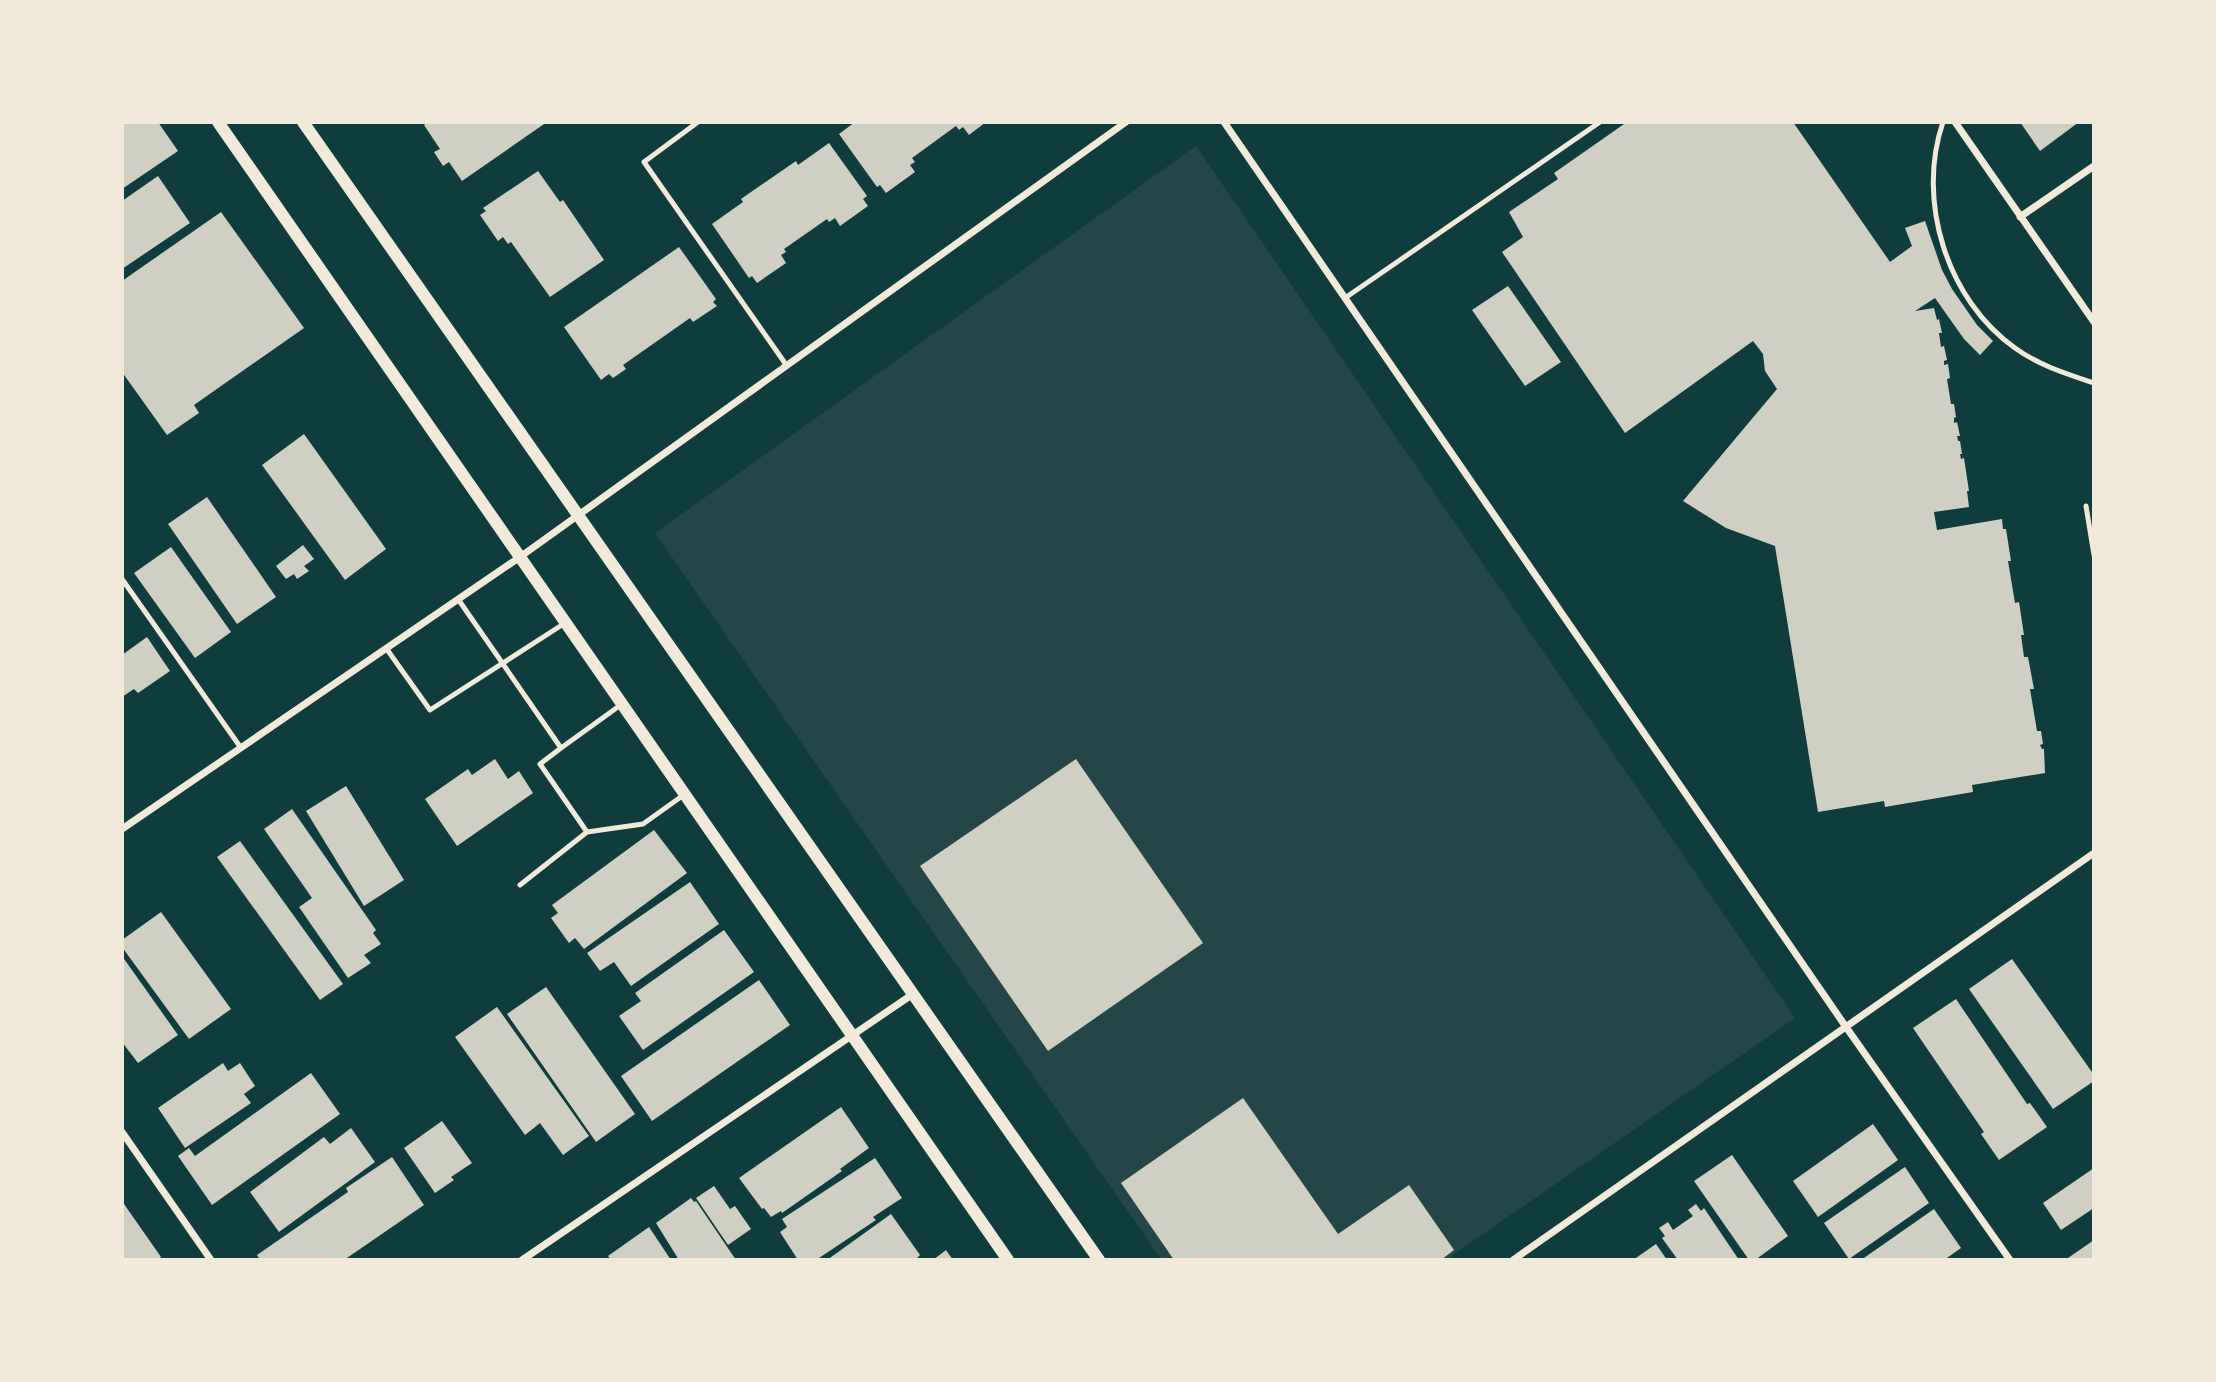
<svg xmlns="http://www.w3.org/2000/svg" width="2216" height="1382" font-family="Raleway,sans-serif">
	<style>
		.green { fill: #244646 }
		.building { fill: #cfcfc3 }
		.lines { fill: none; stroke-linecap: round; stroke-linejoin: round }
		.service { stroke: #f1e9da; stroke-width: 5 }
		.minor { stroke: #f1e9da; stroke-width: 7 }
		.tertiary { stroke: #f1e9da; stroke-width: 12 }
	</style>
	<rect width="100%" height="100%" fill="#0f3d3e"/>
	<path class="green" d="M 1196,146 L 1795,1018 L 1447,1259 L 1161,1259 L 655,533 Z"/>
	<path class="building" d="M 127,122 L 158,122 L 178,151 L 122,189 L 122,126 Z
		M 428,122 L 547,122 L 462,181 L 449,162 L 443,166 L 434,152 L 440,149 L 424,125 Z
		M 855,122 L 986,122 L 969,135 L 963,127 L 959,130 L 956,126 L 912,158 L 915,162 L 910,165 L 915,172 L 886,193 L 880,185 L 877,187 L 839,134 Z
		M 1627,122 L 1793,122 L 1890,262 L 1912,246 L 1905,228 L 1925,221 L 1942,270 L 1952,289 L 1977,325 L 1993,341 L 1980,355 L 1964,339 L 1935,298 L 1915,311 L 1934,308 L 1937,320 L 1939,319 L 1942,333 L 1939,333 L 1941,347 L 1944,346 L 1947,360 L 1944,361 L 1944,365 L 1948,364 L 1950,378 L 1947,379 L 1951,404 L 1954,404 L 1956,417 L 1954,418 L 1954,423 L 1957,422 L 1960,436 L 1957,436 L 1958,441 L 1960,441 L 1962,454 L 1960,454 L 1961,459 L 1964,458 L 1969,491 L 1967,491 L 1969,507 L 1934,512 L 1937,530 L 2002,519 L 2003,529 L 2006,529 L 2011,561 L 2008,561 L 2015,603 L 2019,602 L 2024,635 L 2021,635 L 2024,657 L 2028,657 L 2034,689 L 2030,689 L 2037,731 L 2041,731 L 2043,744 L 2040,745 L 2042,749 L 2044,749 L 2045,773 L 1972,785 L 1973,792 L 1885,807 L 1884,801 L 1818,812 L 1775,546 L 1726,528 L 1683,501 L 1777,389 L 1765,371 L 1763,354 L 1753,341 L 1625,433 L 1502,252 L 1523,237 L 1509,212 L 1558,179 L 1554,173 Z
		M 2020,122 L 2079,122 L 2040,151 Z
		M 829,143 L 867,196 L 863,199 L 868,206 L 840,226 L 835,218 L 829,222 L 827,219 L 784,249 L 786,252 L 781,255 L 786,263 L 757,283 L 752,276 L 749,278 L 712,224 L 743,202 L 741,199 L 796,161 L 798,165 Z
		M 538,171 L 560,202 L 563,200 L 604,260 L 550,297 L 511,242 L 508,244 L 503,237 L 498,241 L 480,215 L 486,211 L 483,208 Z
		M 158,176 L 190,223 L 122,269 L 122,201 Z
		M 221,212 L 304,328 L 194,405 L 199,413 L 167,435 L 122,372 L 122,281 Z
		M 679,247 L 716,299 L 713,302 L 717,306 L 693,322 L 690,318 L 623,365 L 626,369 L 613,378 L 609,374 L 601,380 L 564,327 Z
		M 1508,286 L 1561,362 L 1525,386 L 1472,310 Z
		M 304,434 L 386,549 L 345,580 L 262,465 Z
		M 207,497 L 276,597 L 237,624 L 168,524 Z
		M 303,545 L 314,559 L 304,566 L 309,571 L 297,579 L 294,574 L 286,579 L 276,566 Z
		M 171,547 L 231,632 L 195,658 L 134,573 Z
		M 147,637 L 170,671 L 138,693 L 134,689 L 122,697 L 122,655 Z
		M 495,759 L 508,779 L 519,771 L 533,793 L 457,846 L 425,799 L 468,769 L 472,775 Z
		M 1076,759 L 1203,943 L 1048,1051 L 920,866 Z
		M 346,786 L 404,880 L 364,906 L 306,811 Z
		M 292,809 L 376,930 L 373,933 L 381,944 L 364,955 L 371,963 L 348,978 L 299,907 L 312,898 L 264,829 Z
		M 654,830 L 687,873 L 584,949 L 575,938 L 569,943 L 551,918 L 558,913 L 552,905 Z
		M 240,841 L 343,984 L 320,1000 L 217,857 Z
		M 690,882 L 719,924 L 631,986 L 614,962 L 600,971 L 587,953 Z
		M 161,912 L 231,1009 L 189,1039 L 122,947 L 122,940 Z
		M 724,930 L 754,972 L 643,1050 L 619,1016 L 641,1001 L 635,993 Z
		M 122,956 L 178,1035 L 138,1063 L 122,1042 Z
		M 2012,959 L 2094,1075 L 2094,1081 L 2053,1109 L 1969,989 Z
		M 759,980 L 790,1025 L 652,1121 L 621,1076 Z
		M 546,987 L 635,1114 L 596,1142 L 507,1014 Z
		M 1956,999 L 2027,1104 L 2030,1103 L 2047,1127 L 1999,1160 L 1981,1134 L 1984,1132 L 1913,1028 Z
		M 497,1007 L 589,1136 L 563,1155 L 540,1123 L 525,1135 L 455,1037 Z
		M 223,1063 L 228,1071 L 240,1063 L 255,1086 L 244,1094 L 251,1103 L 185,1148 L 158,1108 Z
		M 311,1073 L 340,1114 L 212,1205 L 178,1156 L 189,1148 L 195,1156 Z
		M 1243,1098 L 1338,1234 L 1409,1185 L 1454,1250 L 1441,1260 L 1174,1260 L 1121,1183 Z
		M 841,1107 L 869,1148 L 840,1169 L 842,1171 L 782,1213 L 781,1211 L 771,1217 L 764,1208 L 762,1209 L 739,1178 Z
		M 442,1121 L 472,1163 L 451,1177 L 454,1180 L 435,1193 L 404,1148 Z
		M 1873,1124 L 1898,1160 L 1818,1217 L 1793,1181 Z
		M 351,1128 L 375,1162 L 279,1232 L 250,1192 L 324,1137 L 330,1144 Z
		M 1732,1155 L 1788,1236 L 1755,1260 L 1749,1260 L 1694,1181 Z
		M 392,1157 L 424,1205 L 344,1260 L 260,1260 L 257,1255 L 348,1192 L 346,1188 Z
		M 875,1158 L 902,1198 L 873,1217 L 876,1220 L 816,1260 L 798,1260 L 780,1232 L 787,1227 L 782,1219 Z
		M 1905,1167 L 1929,1203 L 1849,1259 L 1824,1223 Z
		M 2094,1168 L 2094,1208 L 2061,1230 L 2043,1203 Z
		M 714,1186 L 730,1209 L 735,1206 L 751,1229 L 728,1245 L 696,1198 Z
		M 691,1198 L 694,1202 L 696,1201 L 736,1260 L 679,1260 L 656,1223 Z
		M 124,1204 L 161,1257 L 157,1260 L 122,1260 L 122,1205 Z
		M 1696,1204 L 1701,1211 L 1704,1208 L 1739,1260 L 1678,1260 L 1662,1238 L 1665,1236 L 1659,1228 L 1668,1222 L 1673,1230 L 1693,1216 L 1688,1210 Z
		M 1934,1209 L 1961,1248 L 1944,1260 L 1861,1260 Z
		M 891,1214 L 920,1255 L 915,1260 L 827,1260 Z
		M 649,1227 L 671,1260 L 611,1260 L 608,1256 Z
		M 2094,1240 L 2094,1260 L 2069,1260 L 2068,1258 Z
		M 1656,1244 L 1667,1260 L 1633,1260 Z
		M 946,1250 L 953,1260 L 933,1260 Z"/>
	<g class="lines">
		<path class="service" d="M 698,122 L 644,162 L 787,366
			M 1943,122 C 1916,201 1947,300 2015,348 C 2038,365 2067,374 2094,383
			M 1345,298 L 1600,122
			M 2086,506 L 2094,555
			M 122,579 L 241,748
			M 458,599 L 561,748 L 622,704
			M 386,648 L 430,710 L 565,623
			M 561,748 L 540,764 L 587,832
			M 520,885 L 587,832 L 643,824 L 685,794"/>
		<path class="minor" d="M 1224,122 L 1846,1027 L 2010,1260
			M 1955,122 L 2094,322
			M 2020,217 L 2094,166
			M 122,829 L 520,557 L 1126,122
			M 122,1132 L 211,1260
			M 522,1260 L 913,994
			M 1513,1260 L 2094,853"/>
		<path class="tertiary" d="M 218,122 L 1008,1260
			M 303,122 L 1099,1260"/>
	</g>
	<rect width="2216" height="1382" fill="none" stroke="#f1e9da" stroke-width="248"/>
</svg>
